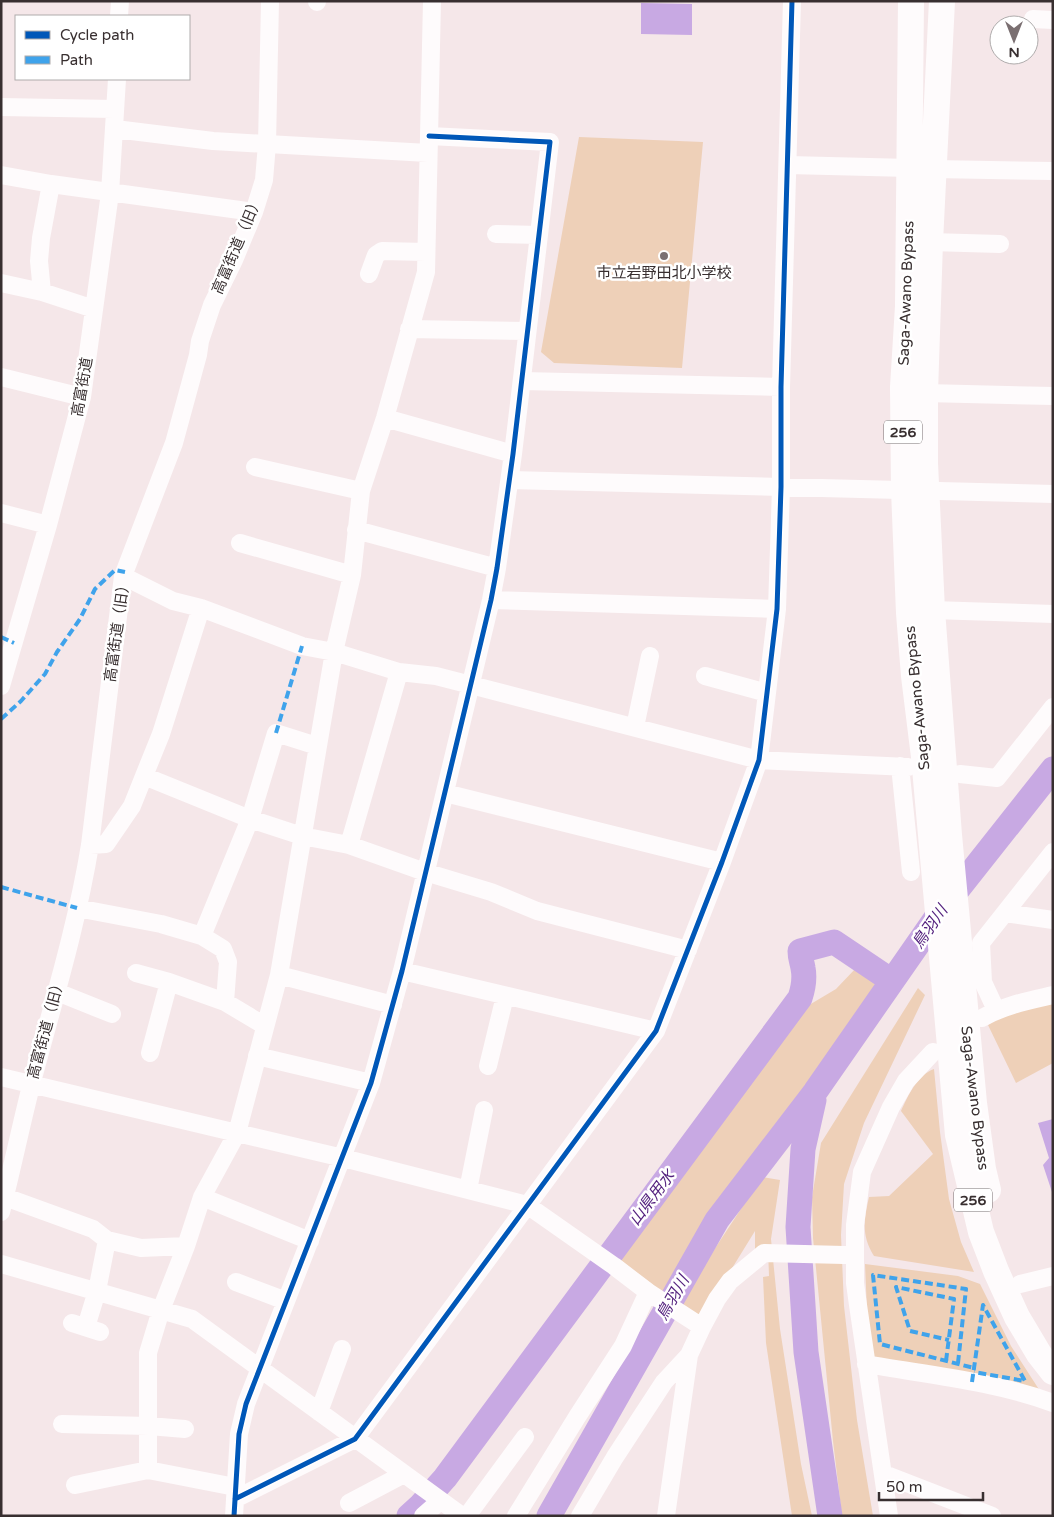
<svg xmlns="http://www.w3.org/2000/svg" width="1054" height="1517" font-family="'Varela Round','Noto Sans JP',sans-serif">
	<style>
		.green { fill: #eed0b8 }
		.water { fill: #c8a9e3 }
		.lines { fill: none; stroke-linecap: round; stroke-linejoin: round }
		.river { stroke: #c8a9e3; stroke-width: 25 }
		.minor { stroke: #fefbfc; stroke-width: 18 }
		.highway { stroke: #fefbfc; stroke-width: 26 }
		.quiet { stroke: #3fa3eb; stroke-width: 4; stroke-dasharray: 8 4; stroke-linecap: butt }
		.cycleway-casing { stroke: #fff; stroke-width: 8 }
		.cycleway { stroke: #0057b8; stroke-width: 5 }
		.poi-dot { fill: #7a6f71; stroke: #fff; stroke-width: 2 }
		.labels { text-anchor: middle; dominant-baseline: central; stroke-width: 5; stroke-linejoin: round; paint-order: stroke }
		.shield { fill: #fff; stroke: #746d6e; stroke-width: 1 }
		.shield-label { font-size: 14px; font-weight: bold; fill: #382f30 }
		.street-label { font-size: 15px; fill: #382f30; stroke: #fff }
		.poi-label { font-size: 15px; fill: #382f30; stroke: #fff }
		.water-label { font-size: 16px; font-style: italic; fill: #521f7d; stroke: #fff }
	</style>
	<rect width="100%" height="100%" fill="#f5e7e9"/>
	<path class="green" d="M 579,137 L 703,142 L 682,368 L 554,363 L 541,352 Z
		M 856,968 L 877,983 L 834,1059 L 753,1171 L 669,1297 L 620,1260 L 799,1011 L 836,989 Z
		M 918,988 L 925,995 L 864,1123 L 844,1184 L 841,1235 L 844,1306 L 857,1420 L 873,1516 L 842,1516 L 833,1441 L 813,1238 L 812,1197 L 821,1143 Z
		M 1053,1001 L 1053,1063 L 1016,1083 L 988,1025 L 1000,1017 Z
		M 934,1069 L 940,1132 L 949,1199 L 961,1242 L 974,1272 L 874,1256 C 861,1235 864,1220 869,1197 L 889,1196 L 933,1154 L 901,1111 C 908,1096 917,1075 934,1069 Z
		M 762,1177 L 780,1180 L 771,1239 L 780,1329 L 801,1464 L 812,1516 L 792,1516 L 766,1343 L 763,1277 L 769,1276 L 768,1249 L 755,1249 L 755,1231 L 702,1317 L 679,1303 Z
		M 865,1264 L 958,1276 L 980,1284 L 1011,1346 L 1040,1391 L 869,1359 Z"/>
	<path class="water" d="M 641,3 L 692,4 L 692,35 L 641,34 Z
		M 1053,1119 L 1053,1195 L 1043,1165 L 1049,1158 L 1038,1123 Z"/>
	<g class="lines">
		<path class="river" d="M 814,1100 L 803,1149 L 798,1227 L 806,1352 L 830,1516
			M 409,1516 L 420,1506 L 445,1478 L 800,998 C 803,989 805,978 803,968 C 802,962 800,958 800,951 L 834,942 L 892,981
			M 549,1516 L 717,1220 L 815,1092 L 943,908 L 1053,769"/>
		<path class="minor" d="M 317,2 L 317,1
			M 119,16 L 120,1
			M 1033,19 L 1053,20
			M 1,107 L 115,109
			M 115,129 L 213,141 L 428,153
			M 788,165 L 910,168
			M 933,169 L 1053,171
			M 1,175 L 51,184 L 254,212
			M 496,234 L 539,235
			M 930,242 L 1000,244
			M 369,274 L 376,255 L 382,251 L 426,252
			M 1,283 L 42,292 L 94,309
			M 42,292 L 39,261 L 41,238 L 51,184
			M 409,329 L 527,331
			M 1,377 L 82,397
			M 522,381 L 781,387
			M 925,393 L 1053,396
			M 385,418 L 513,454
			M 255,467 L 361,491
			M 510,480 L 1053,494
			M 1,513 L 48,525
			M 356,530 L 497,568
			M 240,543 L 352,575
			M 123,576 L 173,601 L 201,608 L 302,646 L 334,652 L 399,672 L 436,676 L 471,685 L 759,760 L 908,767
			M 491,600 L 777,609
			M 932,610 L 1053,614
			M 705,676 L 767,693
			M 1,686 L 48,525 L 82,397 L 110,193 L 117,79
			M 635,727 L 650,656
			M 900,766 L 911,872
			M 960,774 L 997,778 L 1053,707
			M 144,776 L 250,819 L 302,836 L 349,845 L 425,872 L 491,892 L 537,911 L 688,950
			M 445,793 L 722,862
			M 90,845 L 106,844 L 132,806 L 144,776 L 161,734 L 201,608
			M 349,845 L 399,672
			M 77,908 L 161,924 L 202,936 L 223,949 L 228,962 L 225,1002
			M 1005,913 L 1053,920
			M 202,936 L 250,819 L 276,733 L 317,746
			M 402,971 L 656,1031
			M 136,973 L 169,982
			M 279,975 L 393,1005
			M 57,992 L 112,1014
			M 996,1010 L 983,982 L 981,943 L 1053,852
			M 982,1018 C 1005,1005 1027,1001 1053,995
			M 150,1053 L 169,982 L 225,1002 L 265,1026
			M 257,1056 L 371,1083
			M 488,1066 L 505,996
			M 1,1077 L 343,1158 L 527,1205 L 614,1266 L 648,1292 L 702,1327
			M 468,1190 L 484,1110
			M 5,1197 L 93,1229 L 107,1240 L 97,1291 L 86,1327
			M 202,1197 L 310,1241
			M 1,1212 C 12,1169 21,1125 32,1082 C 53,1003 77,925 90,845 L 123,576 L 174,443 L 198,355 L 200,341 L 212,305 L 234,260 L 254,212 L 264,180 L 267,144 L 270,1
			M 107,1240 L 141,1248 L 186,1246
			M 1,1264 L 192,1319 L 462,1516
			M 236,1282 L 286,1301
			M 1020,1284 L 1053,1276
			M 72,1323 L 100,1332
			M 866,1364 C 928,1375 994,1381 1053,1403
			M 319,1412 L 342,1349
			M 62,1424 L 149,1426 L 185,1429
			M 148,1470 L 148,1353 L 161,1310 L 186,1246 L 202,1197 L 237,1133 L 279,975 L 334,652 L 352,575 L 361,491 L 385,418 L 426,272 L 432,1
			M 883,1476 L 889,1476 L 992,1516
			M 75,1485 L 148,1470 L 235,1487
			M 235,1499 L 355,1439 L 656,1031 L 722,862 L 759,760 L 777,609 L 781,487 L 781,387 L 792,1
			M 349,1503 L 404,1474
			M 234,1516 L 239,1434 L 246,1404 L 371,1083 L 402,971 L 491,600 L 497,568 L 513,454 L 550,142 L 429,136
			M 423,1516 L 440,1501
			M 467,1516 L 525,1437
			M 516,1516 L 577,1417 L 623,1346 L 648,1292
			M 580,1516 L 615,1457 L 664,1382 L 689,1355 L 702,1327 L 717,1299 L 730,1281 L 764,1253 L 844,1255 L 855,1254
			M 666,1516 L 689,1355
			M 889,1516 L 858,1305 L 855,1283 L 855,1225 L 862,1172 L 891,1107 L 906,1081 L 933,1052"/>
		<path class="highway" d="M 911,1 L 908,306 L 903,387 L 904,490 L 909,613 L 914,676 L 924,757 L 958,1135 L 981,1232 L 996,1271 L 1017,1317 L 1039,1354 L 1053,1372
			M 942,1 L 930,242 L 925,393 L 925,463 L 932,610 L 949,835 L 974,1103 L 983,1169 L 988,1190"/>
		<path class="quiet" d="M 1,637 L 14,643
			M 1,719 L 21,701 L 45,674 L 57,652 L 80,619 L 95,589 L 115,570 L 125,572
			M 276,733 L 302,646
			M 1,887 L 77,908
			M 946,1361 L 954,1299 L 896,1287 L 910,1331 L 949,1340
			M 958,1363 L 966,1289 L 873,1275 L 880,1344 L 974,1368
			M 972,1382 L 983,1305 L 1025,1381 L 974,1372"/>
		<defs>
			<path id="cycleway" d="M 235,1499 L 355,1439 L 656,1031 L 722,862 L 759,760 L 777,609 L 781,487 L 781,387 L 792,1
				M 234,1516 L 239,1434 L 246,1404 L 371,1083 L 402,971 L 491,600 L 497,568 L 513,454 L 550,142 L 429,136"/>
		</defs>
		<use href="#cycleway" class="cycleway-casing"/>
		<use href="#cycleway" class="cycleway"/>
	</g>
	<circle class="poi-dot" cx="664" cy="256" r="5"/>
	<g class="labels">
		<g class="shield">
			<rect x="884" y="420.5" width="38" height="23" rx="4"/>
			<rect x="954" y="1188.5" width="38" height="23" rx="4"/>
		</g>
		<g class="shield-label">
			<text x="903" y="432">256</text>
			<text x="973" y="1200">256</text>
		</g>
		<g class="street-label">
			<text transform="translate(237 245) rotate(-67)">高富街道（旧）</text>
			<text transform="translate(906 293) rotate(-88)">Saga-Awano Bypass</text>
			<text transform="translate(82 387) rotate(-80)">高富街道</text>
			<text transform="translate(117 630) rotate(-82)">高富街道（旧）</text>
			<text transform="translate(917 698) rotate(-96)">Saga-Awano Bypass</text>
			<text transform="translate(46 1028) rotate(-75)">高富街道（旧）</text>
			<text transform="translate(975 1098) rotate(83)">Saga-Awano Bypass</text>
		</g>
		<g class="poi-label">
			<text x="664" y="273">市立岩野田北小学校</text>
		</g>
		<g class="water-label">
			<text transform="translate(930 927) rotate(-55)">鳥羽川</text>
			<text transform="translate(652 1198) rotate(-53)">山県用水</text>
			<text transform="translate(673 1298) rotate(-60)">鳥羽川</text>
		</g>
	</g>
	<rect width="1054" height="1517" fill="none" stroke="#382f30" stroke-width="5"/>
	<rect x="15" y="15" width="175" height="65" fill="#ffffff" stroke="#afacac"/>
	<rect x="25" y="31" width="25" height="8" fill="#0057b8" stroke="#afacac"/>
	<text x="60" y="40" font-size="15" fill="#382f30">Cycle path</text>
	<rect x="25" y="56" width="25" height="8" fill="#3fa3eb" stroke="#afacac"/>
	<text x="60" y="65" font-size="15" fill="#382f30">Path</text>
	<g transform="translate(1014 40) rotate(180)"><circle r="24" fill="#ffffff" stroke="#afacac"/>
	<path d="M0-4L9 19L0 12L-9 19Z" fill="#7a6f71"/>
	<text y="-8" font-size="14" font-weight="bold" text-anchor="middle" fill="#382f30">N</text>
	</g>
	<path d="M879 1492v8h104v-8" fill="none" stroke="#382f30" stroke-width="2.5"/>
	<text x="886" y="1492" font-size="15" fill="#382f30" stroke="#ffffff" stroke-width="4" paint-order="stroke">50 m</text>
</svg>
